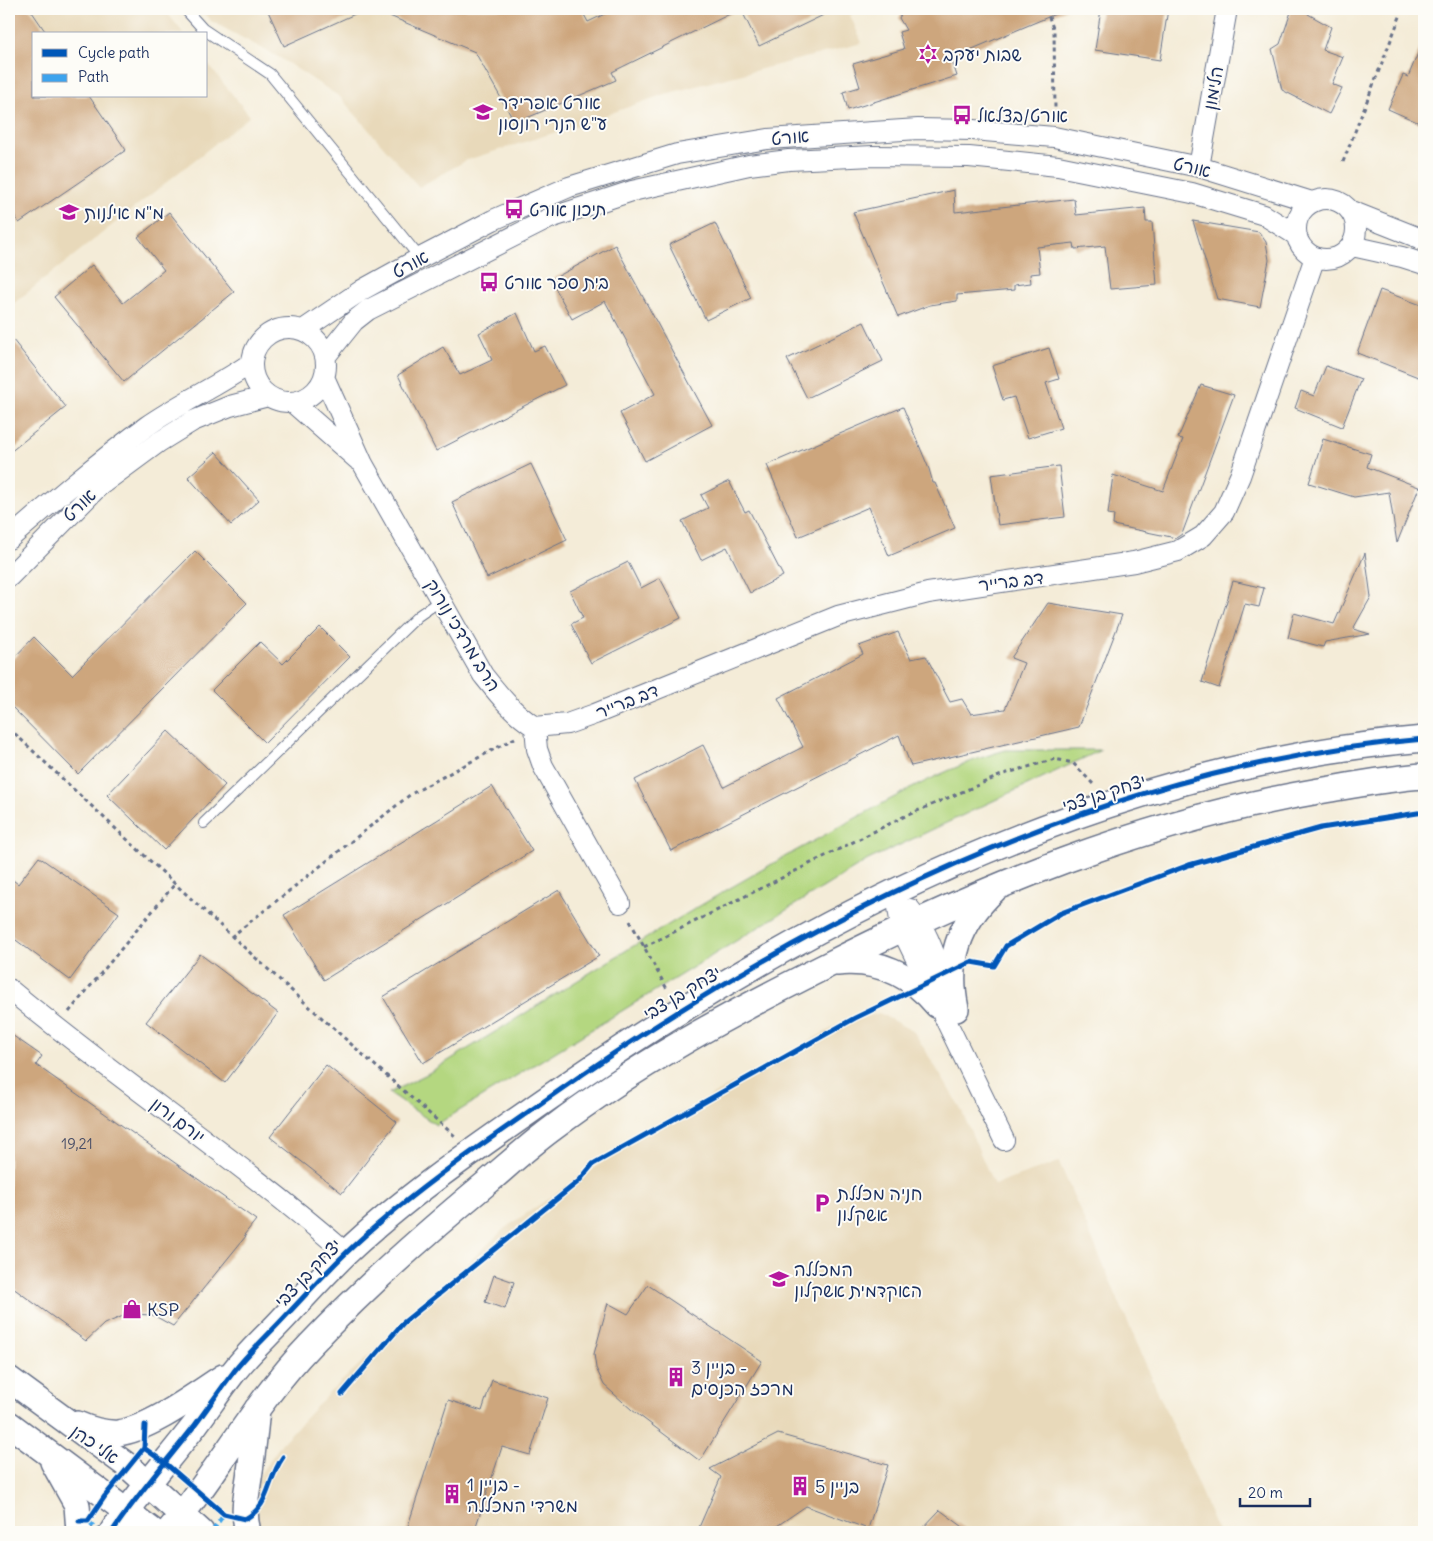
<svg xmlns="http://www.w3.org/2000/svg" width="1433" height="1541" font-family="Delius,'Playpen Sans Hebrew',sans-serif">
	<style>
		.built { fill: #e8d9ba }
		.green { fill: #b4d780; stroke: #68836f }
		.building { fill: #cda67d }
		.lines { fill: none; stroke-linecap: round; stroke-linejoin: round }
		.service-casing { stroke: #677189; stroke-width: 12 }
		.minor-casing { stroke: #677189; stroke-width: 22 }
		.tertiary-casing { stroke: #677189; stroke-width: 28 }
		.path { stroke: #677189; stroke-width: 3; stroke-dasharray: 4 4; stroke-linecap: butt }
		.service { stroke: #fff; stroke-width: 10 }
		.minor { stroke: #fff; stroke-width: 20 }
		.tertiary { stroke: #fff; stroke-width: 25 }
		.quiet { stroke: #3da3ed; stroke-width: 4; stroke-dasharray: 8 4; stroke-linecap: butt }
		.cycleway-casing { stroke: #fdfcf7; stroke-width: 8 }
		.cycleway { stroke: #0057b8; stroke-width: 5 }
		.labels { text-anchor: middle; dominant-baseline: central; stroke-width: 4; stroke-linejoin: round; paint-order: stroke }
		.number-label { font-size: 15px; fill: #484d66 }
		.poi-label { font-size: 18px; fill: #1b2f5e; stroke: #fdfcf7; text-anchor: start }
		.street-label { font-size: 18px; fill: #1b2f5e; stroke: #fdfcf7 }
	</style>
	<rect width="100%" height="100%" fill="#fdfcf7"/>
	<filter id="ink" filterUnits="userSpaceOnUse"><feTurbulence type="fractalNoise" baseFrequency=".02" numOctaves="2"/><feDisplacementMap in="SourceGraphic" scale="10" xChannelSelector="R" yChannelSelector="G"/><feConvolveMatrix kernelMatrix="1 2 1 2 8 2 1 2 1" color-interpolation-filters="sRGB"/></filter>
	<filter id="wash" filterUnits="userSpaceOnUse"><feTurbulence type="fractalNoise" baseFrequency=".0096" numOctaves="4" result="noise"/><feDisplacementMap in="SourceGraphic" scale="20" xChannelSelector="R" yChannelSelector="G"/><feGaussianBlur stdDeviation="1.12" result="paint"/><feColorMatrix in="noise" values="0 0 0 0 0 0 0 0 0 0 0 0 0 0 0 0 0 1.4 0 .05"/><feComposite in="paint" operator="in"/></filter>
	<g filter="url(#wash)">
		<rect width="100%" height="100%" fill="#f4ecd8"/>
		<path class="built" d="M 9,9 L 164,9 L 184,34 L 34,34 L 34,96 L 206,96 L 206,62 L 250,116 L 9,307 Z
			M 201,9 L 863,9 L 850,15 L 862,43 L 665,94 L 569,128 L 467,160 L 419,187 L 340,97 L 280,58 L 211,21 Z
			M 879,1013 L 914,1032 L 960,1107 L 994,1185 L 1059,1162 L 1218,1532 L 261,1532 L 248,1511 L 254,1482 L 282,1443 L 330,1392 L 505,1228 L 652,1129 L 836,1026 Z"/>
		<path class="green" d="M 1006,750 L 1101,750 L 868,860 L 436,1125 L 389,1093 L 427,1074 C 561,992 693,905 832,831 C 888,801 944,767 1006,750 Z"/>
		<g id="blocks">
			<path class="building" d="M 9,9 L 30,9 L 47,34 L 34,34 L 34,96 L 89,96 L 126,150 L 19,223 L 9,207 Z
				M 267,9 L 366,9 L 284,46 Z
				M 373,9 L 581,9 L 588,22 L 615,9 L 740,9 L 612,72 L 616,80 L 515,123 L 475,52 Z
				M 741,9 L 836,9 L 759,46 Z
				M 904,9 L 1067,9 L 951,58 L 957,76 L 848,110 L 843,92 L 860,87 L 853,64 L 904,49 L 899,32 L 906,30 L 899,18 Z
				M 1101,9 L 1168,9 L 1160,60 L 1095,50 Z
				M 1292,9 L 1309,9 L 1308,14 L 1331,27 L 1323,50 L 1343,57 L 1332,84 L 1342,88 L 1329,114 L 1282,90 L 1272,49 L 1280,44 Z
				M 1424,39 L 1424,125 L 1388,109 L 1403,75 L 1408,77 Z
				M 954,190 L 955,212 L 1074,199 L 1076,215 L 1145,208 L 1146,222 L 1152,222 L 1157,285 L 1110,289 L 1105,246 L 1075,249 L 1074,243 L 1037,247 L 1040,273 L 1030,274 L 1031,283 L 1014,285 L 1014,290 L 957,295 L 957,301 L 930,305 L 898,317 L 853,212 Z
				M 169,212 L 234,292 L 124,382 L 54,297 L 92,265 L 123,303 L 164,270 L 138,237 Z
				M 1193,221 L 1259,232 L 1266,242 L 1269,260 L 1260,307 L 1217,299 Z
				M 715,223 L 751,298 L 706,320 L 669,245 Z
				M 615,245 L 712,425 L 645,461 L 620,413 L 655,394 L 605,301 L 572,319 L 551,280 Z
				M 1380,290 L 1424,306 L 1424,361 L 1418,377 L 1357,353 Z
				M 517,313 L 534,351 L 545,346 L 565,385 L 436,451 L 398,375 L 443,347 L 460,375 L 492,360 L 479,333 Z
				M 864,322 L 883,361 L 807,398 L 787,359 Z
				M 9,335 L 66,407 L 9,453 Z
				M 1049,348 L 1059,379 L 1046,383 L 1061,428 L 1028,438 L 1014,397 L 1003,400 L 992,366 Z
				M 1326,366 L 1361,379 L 1342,427 L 1295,408 L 1301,391 L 1314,396 Z
				M 1201,385 L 1234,395 L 1182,534 L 1176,538 L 1113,525 L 1114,515 L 1108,514 L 1113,475 L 1163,491 L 1183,439 L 1178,438 Z
				M 903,407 L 929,469 L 933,483 L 935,483 L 955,528 L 889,556 L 869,507 L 798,537 L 767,465 Z
				M 1323,439 L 1371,454 L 1367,467 L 1421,488 L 1419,488 L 1397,543 L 1389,492 L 1354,497 L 1309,483 Z
				M 216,452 L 259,500 L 231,525 L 188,477 Z
				M 531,464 L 567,540 L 487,578 L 452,502 Z
				M 1059,466 L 1065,517 L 998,525 L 991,475 Z
				M 729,481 L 745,512 L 749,510 L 783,576 L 750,593 L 727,547 L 701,560 L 682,521 L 708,508 L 701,495 Z
				M 195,551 L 247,603 L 78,774 L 9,704 L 9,663 L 34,637 L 72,675 Z
				M 1365,553 L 1371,597 L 1353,629 L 1370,634 L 1325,642 L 1323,647 L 1288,638 L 1294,613 L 1334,624 Z
				M 628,562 L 641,588 L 660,578 L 681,618 L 591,663 L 571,624 L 583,618 L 570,591 Z
				M 1233,581 L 1264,588 L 1259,607 L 1245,604 L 1219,688 L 1202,682 Z
				M 1048,603 L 1122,615 L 1079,727 L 911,766 L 899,735 L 671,851 L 635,780 L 703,745 L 724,787 L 803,747 L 778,698 L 863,654 L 859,646 L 898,632 L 911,659 L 926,656 L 950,702 L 962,699 L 971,714 L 1005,709 L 1024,663 L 1011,658 Z
				M 320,627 L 350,657 L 265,743 L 212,690 L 260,642 L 283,664 Z
				M 168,731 L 225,785 L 164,850 L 107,795 Z
				M 492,786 L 532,851 L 324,980 L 284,915 Z
				M 39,857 L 119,913 L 70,980 L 9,935 L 9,877 L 18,884 Z
				M 559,890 L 599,956 L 423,1063 L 383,997 Z
				M 200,954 L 278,1013 L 225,1083 L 146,1022 Z
				M 9,1033 L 42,1056 L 36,1065 L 256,1220 L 244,1235 L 246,1236 L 173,1326 L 153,1315 L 128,1314 L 104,1324 L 86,1341 L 9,1285 Z
				M 326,1065 L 397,1122 L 342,1193 L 270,1137 Z
				M 494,1275 L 514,1282 L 505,1309 L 485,1302 Z
				M 648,1285 L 762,1361 L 700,1461 L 632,1410 L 604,1385 L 596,1368 L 594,1354 L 608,1303 L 628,1314 Z
				M 492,1380 L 548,1398 L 530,1455 L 502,1447 L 474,1532 L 406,1532 L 448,1400 L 482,1411 Z
				M 778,1434 L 888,1465 L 868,1529 L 806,1506 L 774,1528 L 772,1532 L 697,1532 L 721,1477 L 710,1469 Z
				M 940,1510 L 970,1532 L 919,1532 Z"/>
		</g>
	</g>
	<g filter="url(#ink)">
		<use href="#blocks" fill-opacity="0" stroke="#677189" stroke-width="1"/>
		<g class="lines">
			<defs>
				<path id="service" d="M 185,9 L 203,29 L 270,74 L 420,258
					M 204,823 L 418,616 L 441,600"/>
				<path id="minor" d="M 1199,167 L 1227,9
					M1296 229a30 30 0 1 1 60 0a30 30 0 1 1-60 0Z
					M 1351,211 L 1424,240
					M 1352,246 L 1402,257 L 1424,264
					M252 365a37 37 0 1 1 74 0a37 37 0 1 1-74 0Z
					M 303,330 L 362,290 L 420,258 L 493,220 L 569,187 L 677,154 L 768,139 L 918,129 L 973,130 L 1054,137 L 1199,167 L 1312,202
					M 326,356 L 354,321 L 368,310 L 550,218 L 632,191 L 749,165 L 789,160 L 873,156 L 969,157 L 1058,166 L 1192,193 L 1264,215 L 1296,235
					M 324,377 L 363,464 L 483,675 C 499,695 513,713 535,727 L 537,749 L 543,766 L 620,903
					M 292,402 L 358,460
					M 9,539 C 54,500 99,461 147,426 C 180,403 218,386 251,363
					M 9,577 L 98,487 L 159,442 L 193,421 L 230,406 L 268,396
					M 535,727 L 567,724 L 595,714 L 838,616 L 928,593 L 1134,562 L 1178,551 L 1203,536 L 1224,512 L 1240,476 L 1315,257
					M 896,893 L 901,928 L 1004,1140
					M 910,909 C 930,933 938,966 950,996
					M 9,989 C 118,1080 238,1159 346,1253"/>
				<path id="tertiary" d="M 837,963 C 877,959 911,974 937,1005
					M 956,1009 C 946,961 958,924 994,890
					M 9,1379 L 128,1466 L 201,1532
					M 9,1424 L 154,1532
					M 77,1424 C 88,1429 105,1434 118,1433 C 150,1429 195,1395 223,1377
					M 53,1462 L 77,1505 L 79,1532
					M 112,1532 C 137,1495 167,1461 195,1425 C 207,1409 219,1391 232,1374 C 246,1355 264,1339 280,1322 C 302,1299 323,1275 346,1253 C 407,1195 478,1147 547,1099 C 805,917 1105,765 1424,739
					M 168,1532 C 218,1472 255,1402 310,1345 C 365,1287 427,1232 489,1181 C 510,1163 531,1144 553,1128 C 636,1065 728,1015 820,969 C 980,888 1142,821 1319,791 C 1354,785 1389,778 1424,776
					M 248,1532 C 242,1510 247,1493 250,1471 C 253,1450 255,1429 257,1409"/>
			</defs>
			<use href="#service" class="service-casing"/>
			<use href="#minor" class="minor-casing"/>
			<use href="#tertiary" class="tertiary-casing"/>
			<path class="path" d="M 1046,9 L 1054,31 L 1055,110
				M 1343,162 L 1403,9
				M 9,728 C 155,867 303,1003 455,1136
				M 630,921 L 668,991
				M 231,937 L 411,794 L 515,738
				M 644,947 L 903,817 L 1004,774 L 1055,759 L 1073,763 L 1094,785
				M 978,963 L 994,966 L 1006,946 L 1020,936
				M 69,1012 L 174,885
				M 855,1018 L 895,1000"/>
			<use href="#service" class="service"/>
			<use href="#minor" class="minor"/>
			<use href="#tertiary" class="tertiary"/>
			<path class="quiet" d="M 88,1521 L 100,1532
				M 212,1532 L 224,1514"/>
			<defs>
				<path id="cycleway" d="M 342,1394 L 403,1323 L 579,1181 L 593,1164 L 855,1018 L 971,962 L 994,966 L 1006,946 L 1061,913 L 1189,865 L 1321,828 L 1424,812
					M 145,1425 L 144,1448 L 165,1463 L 224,1514 L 245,1519 C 271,1505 266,1481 283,1457
					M 79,1521 L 88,1521 L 105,1496 L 144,1448
					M 112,1532 C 137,1495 167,1461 195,1425 C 207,1409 219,1391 232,1374 C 246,1355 264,1339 280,1322 C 302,1299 323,1275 346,1253 C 407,1195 478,1147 547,1099 C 805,917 1105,765 1424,739"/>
			</defs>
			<use href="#cycleway" class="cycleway-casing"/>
			<use href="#cycleway" class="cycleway"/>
		</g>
	</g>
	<defs>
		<symbol id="synagogue-bare" viewBox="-9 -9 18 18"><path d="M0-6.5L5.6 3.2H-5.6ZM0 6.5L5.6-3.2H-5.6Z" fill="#b5179e" stroke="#fdfcf7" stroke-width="2.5" paint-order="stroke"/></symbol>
		<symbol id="school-bare" viewBox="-9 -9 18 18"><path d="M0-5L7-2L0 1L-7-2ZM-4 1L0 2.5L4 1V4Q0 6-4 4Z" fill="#b5179e" stroke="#fdfcf7" stroke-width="2.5" paint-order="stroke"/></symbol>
		<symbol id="bus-bare" viewBox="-9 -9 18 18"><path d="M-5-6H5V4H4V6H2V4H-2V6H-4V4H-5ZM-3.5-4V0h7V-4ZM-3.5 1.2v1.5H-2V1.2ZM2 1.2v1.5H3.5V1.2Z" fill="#b5179e" stroke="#fdfcf7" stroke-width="2.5" paint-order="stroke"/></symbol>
		<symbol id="parking-bare" viewBox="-9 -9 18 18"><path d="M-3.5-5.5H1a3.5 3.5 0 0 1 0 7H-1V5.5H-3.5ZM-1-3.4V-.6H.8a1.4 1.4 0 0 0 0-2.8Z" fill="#b5179e" stroke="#fdfcf7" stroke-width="2.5" paint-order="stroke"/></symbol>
		<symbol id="university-bare" viewBox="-9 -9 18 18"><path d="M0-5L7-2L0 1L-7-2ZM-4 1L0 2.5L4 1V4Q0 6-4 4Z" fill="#b5179e" stroke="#fdfcf7" stroke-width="2.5" paint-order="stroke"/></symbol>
		<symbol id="shop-bare" viewBox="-9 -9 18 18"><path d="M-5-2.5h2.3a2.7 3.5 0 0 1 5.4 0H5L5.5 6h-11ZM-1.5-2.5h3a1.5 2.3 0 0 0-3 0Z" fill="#b5179e" stroke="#fdfcf7" stroke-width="2.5" paint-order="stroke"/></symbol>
		<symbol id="building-bare" viewBox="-9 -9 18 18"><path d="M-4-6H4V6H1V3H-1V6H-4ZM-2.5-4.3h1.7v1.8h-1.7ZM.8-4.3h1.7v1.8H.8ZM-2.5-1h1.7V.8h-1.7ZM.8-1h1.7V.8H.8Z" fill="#b5179e" stroke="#fdfcf7" stroke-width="2.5" paint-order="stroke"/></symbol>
	</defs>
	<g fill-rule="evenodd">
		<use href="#synagogue-bare" x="914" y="40" width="28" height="28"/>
		<use href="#school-bare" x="469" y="98" width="28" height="28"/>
		<use href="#bus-bare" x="948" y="101" width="28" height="28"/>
		<use href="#bus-bare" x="500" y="195" width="28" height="28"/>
		<use href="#school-bare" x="55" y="198" width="28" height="28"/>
		<use href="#bus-bare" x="475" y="268" width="28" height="28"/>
		<use href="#parking-bare" x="808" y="1189" width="28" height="28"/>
		<use href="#university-bare" x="765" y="1265" width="28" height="28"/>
		<use href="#shop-bare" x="118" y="1295" width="28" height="28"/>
		<use href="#building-bare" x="662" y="1363" width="28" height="28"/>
		<use href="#building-bare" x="786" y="1472" width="28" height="28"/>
		<use href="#building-bare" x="438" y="1480" width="28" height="28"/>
	</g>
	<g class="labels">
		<g class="number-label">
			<text x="77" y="1143">19,21</text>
		</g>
		<g class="poi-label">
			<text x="943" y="54">שבות יעקב</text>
			<text x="498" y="102">אורט אפרידר<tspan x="498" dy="21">ע"ש הנרי רונסון</tspan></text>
			<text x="977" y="115">אורט/בצלאל</text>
			<text x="529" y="209">תיכון אורט</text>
			<text x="84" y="212">מ"מ אילנות</text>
			<text x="504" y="282">בית ספר אורט</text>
			<text x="837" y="1193">חניה מכללת<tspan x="837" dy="21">אשקלון</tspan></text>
			<text x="794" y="1269">המכללה<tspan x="794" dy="21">האקדמית אשקלון</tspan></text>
			<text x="147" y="1309">KSP</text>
			<text x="691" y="1367">בניין 3 -<tspan x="691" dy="21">מרכז הכנסים</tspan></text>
			<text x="467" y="1484">בניין 1 -<tspan x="467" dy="21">משרדי המכללה</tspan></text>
			<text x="815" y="1486">בניין 5</text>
		</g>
		<g class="street-label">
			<text transform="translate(1213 88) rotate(-80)">הלימון</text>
			<text transform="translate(790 137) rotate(-5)">אורט</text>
			<text transform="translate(1192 167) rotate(13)">אורט</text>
			<text transform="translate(410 264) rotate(-29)">אורט</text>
			<text transform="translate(79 505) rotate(-44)">אורט</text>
			<text transform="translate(1011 581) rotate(-7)">דב ברייר</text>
			<text transform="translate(463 635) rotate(59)">הרב מרדכי נורוק</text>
			<text transform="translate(627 701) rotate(-22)">דב ברייר</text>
			<text transform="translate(1104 793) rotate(-18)">יצחק בן צבי</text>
			<text transform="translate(682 993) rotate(-31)">יצחק בן צבי</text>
			<text transform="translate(178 1120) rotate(37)">יורם ורון</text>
			<text transform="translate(308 1273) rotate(-46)">יצחק בן צבי</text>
			<text transform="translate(95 1444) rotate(35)">אלי כהן</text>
		</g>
	</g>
	<rect width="1433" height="1541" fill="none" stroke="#fdfcf7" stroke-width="30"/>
	<rect x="32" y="32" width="175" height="65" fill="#fdfcf7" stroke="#a3aaba"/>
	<rect x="42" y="49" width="25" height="8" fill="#0057b8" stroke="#a3aaba"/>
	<text x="78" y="58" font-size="15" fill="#1b2f5e">Cycle path</text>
	<rect x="42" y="74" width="25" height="8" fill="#3da3ed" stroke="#a3aaba"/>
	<text x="78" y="82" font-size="15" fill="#1b2f5e">Path</text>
	<path d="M1240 1498v8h70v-8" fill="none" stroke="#1b2f5e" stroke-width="2.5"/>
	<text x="1248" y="1498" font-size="15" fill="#1b2f5e" stroke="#fdfcf7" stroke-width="4" paint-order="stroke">20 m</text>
</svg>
